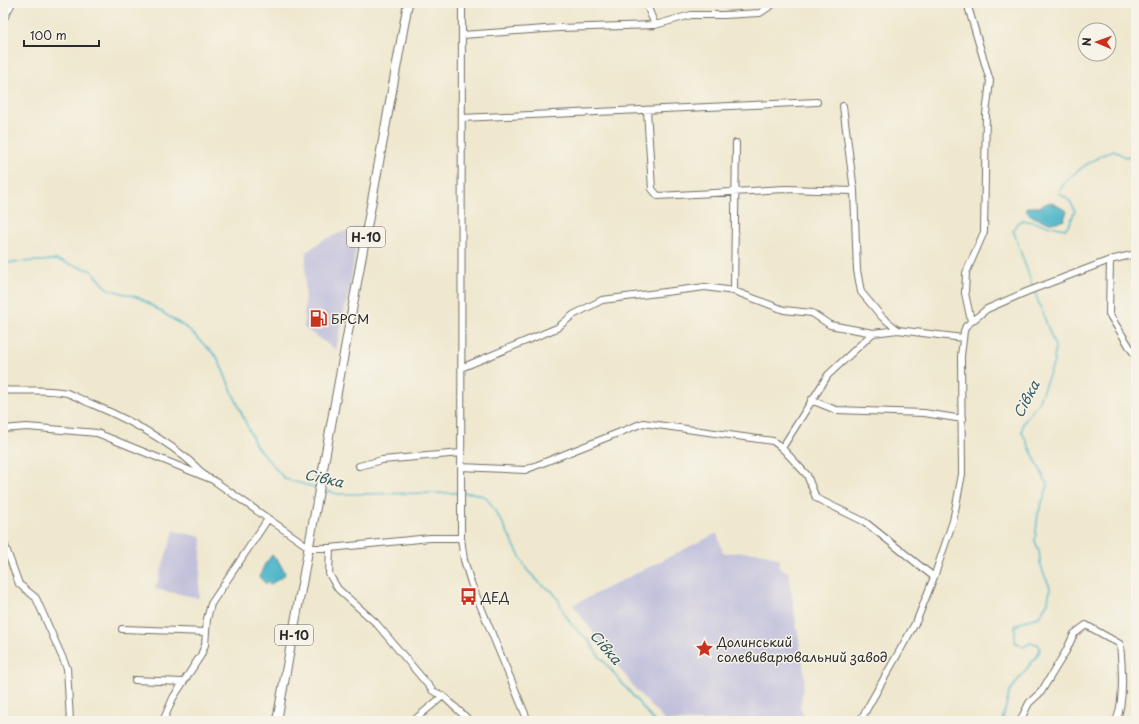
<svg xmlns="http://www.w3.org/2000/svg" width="1139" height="724" font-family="'Playpen Sans',sans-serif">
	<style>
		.industrial { fill: #c2c1dc }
		.water { fill: #4bb5c9; stroke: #3b707a }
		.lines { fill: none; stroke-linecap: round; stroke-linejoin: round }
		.stream { stroke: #4bb5c9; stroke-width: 1.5 }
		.minor-casing { stroke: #706d64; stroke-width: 8 }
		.major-casing { stroke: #706d64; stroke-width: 10 }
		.minor { stroke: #fff; stroke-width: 6 }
		.major { stroke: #fff; stroke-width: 8 }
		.labels { text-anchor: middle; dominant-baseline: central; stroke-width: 3; stroke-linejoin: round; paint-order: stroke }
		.shield { fill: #f7f3e8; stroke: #686764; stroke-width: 1 }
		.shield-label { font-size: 12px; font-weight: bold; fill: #2b2b2b }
		.poi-label { font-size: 13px; fill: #2b2b2b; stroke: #f7f3e8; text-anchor: start }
		.water-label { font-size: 14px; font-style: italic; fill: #365b62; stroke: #f7f3e8 }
	</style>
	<rect width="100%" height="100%" fill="#f7f3e8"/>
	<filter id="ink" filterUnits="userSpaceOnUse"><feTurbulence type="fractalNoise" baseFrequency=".025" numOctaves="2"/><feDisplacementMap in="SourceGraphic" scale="8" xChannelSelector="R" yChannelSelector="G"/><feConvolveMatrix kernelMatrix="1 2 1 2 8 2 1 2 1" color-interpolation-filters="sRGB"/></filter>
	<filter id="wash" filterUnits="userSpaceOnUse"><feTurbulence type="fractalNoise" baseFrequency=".012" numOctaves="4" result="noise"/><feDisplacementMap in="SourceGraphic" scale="16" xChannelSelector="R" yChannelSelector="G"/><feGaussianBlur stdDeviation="0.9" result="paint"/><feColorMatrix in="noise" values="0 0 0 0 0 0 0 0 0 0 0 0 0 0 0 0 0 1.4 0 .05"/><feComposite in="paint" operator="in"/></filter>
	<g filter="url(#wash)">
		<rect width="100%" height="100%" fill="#efe8cf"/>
		<path class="industrial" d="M 359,226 L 350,286 L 336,350 L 304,328 L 306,252 L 325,239 Z
			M 174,531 L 202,537 L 199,598 L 155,589 Z
			M 717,533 L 723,553 L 760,552 L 780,559 L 778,567 L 788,572 L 805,677 L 800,707 L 807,721 L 665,721 L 636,690 L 573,605 Z"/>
		<path class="water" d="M 1050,202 L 1067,211 L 1064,220 C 1052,226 1033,219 1025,210 L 1027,207 L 1039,207 Z
			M 272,555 L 279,562 L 285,573 L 284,576 L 271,584 L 265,583 L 259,577 L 265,564 Z"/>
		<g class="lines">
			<path class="stream" d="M 3,263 L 56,260 L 90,270 L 94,273 L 108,289 L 140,298 L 188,329 L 217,357 L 256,446 L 285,479 L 317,488
				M 1033,287 L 1013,230 L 1017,223 L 1023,220 L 1065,229 L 1070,223 L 1075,211 L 1070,201 L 1059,193 C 1064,176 1097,157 1113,150 L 1125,157 L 1136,155
				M 323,490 L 338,494 L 458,493
				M 462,493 L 473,493 L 486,497 L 502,522 L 527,570 L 542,585 L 552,591 L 558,599 L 564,613 L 572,625 L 590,642 L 596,652 L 654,721
				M 1002,721 L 1010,691 L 1038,654 L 1040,649 L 1038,644 L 1030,643 L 1024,647 L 1015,642 L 1015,626 L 1024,621 L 1039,617 L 1048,602 L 1050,587 L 1041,568 L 1039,551 L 1035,541 L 1038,514 L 1048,486 L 1022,432 L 1023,423 L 1038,403 L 1054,362 L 1055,346 L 1034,290"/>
		</g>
	</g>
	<g filter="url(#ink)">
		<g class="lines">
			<defs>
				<path id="minor" d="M 462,3 L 461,538 L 464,560 L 471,583 L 528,721
					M 646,3 L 655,25
					M 969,10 L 990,81 L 986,114 L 984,232 L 966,273 L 965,293 L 971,321
					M 3,20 L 12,3
					M 462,35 L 559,28 L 655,25 L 691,15 L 724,15 L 760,13 L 775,3
					M 843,106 L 854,191 L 857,270 L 861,292 L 882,317 L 898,330
					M 647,110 L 652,189 L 658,196 L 785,189 L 854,191
					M 462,118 L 817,102
					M 1110,260 L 1109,314 L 1136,357
					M 734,291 L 736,143
					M 461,368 L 557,328 L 573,315 L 602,300 L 705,287 L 734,291 L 784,310 L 812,313 L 830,325 L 873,333 L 898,330 L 963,338
					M 3,390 C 24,392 46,388 67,393 C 75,396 84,401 92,404 C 132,421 176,444 205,476
					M 811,400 L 836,410 L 924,413 L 963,419
					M 3,429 L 27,427 L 97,433 L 213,480 L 310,548 L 330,548 L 430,538 L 461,538
					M 782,448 L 828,375 L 873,333
					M 359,466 L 382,460 L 461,453
					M 461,467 L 525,470 L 643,423 L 773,441 L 782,448 L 807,475 L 816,498 L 865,522 L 934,577
					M 3,540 L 19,584 L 36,598 L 67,668 L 70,721
					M 330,548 L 329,574 L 338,589 L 376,623 L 433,691 L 443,696 L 470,721
					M 122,629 L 206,632
					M 135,680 L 182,682
					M 163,721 L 173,698 L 201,655 L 205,645 L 207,619 L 211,604 L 268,519
					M 413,721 L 443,696
					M 860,721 L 917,620 L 934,577 L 953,521 L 962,474 L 961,356 L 964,331 L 966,326 L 987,309 L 1026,292 L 1110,260 L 1136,254
					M 1020,721 L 1029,703 L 1041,692 L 1066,651 L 1074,634 L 1086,625 L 1120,644 C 1122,665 1125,701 1116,721"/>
				<path id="major" d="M 277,721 L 408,3"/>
			</defs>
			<use href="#minor" class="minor-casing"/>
			<use href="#major" class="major-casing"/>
			<use href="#minor" class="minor"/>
			<use href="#major" class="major"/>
		</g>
	</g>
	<defs>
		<symbol id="fuel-bare" viewBox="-9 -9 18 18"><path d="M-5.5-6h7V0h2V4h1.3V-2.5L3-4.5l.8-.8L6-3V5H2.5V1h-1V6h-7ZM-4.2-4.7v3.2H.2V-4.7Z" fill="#c8321e" stroke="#f7f3e8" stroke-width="2.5" paint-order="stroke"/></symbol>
		<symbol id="bus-bare" viewBox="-9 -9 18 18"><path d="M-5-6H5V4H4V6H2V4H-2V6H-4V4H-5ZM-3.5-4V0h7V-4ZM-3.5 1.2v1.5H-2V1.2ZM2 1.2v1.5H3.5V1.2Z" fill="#c8321e" stroke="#f7f3e8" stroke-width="2.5" paint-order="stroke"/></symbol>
		<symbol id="sight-bare" viewBox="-9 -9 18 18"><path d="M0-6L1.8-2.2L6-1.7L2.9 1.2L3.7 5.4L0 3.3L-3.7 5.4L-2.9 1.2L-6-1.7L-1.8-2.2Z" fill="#c8321e" stroke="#f7f3e8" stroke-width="2.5" paint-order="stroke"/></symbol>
	</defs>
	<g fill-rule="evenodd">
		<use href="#fuel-bare" x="306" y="306" width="25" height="25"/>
		<use href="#bus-bare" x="456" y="584" width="25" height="25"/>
		<use href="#sight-bare" x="692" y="636" width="25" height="25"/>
	</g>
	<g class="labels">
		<g class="shield">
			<rect x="347" y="227" width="38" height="20" rx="3"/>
			<rect x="275" y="625" width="38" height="20" rx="3"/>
		</g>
		<g class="shield-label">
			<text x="366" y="237">Н-10</text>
			<text x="294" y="635">Н-10</text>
		</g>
		<g class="poi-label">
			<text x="331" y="318">БРСМ</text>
			<text x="481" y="596">ДЕД</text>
			<text x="717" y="641">Долинський<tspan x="717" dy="15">солевиварювальний завод</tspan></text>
		</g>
		<g class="water-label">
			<text transform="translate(1026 399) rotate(-63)">Сівка</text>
			<text transform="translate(324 478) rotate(13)">Сівка</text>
			<text transform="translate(606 647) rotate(49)">Сівка</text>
		</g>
	</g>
	<rect width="1139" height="724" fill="none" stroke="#f7f3e8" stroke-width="16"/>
	<g transform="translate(1097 42) rotate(272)"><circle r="19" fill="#f7f3e8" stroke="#a5a39c"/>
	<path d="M0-3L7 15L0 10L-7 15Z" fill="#c8321e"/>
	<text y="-6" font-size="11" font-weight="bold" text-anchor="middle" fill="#2b2b2b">N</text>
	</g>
	<path d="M24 40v6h75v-6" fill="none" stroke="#2b2b2b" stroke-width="2"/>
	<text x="30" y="40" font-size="12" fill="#2b2b2b" stroke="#f7f3e8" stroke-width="3" paint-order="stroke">100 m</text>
</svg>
